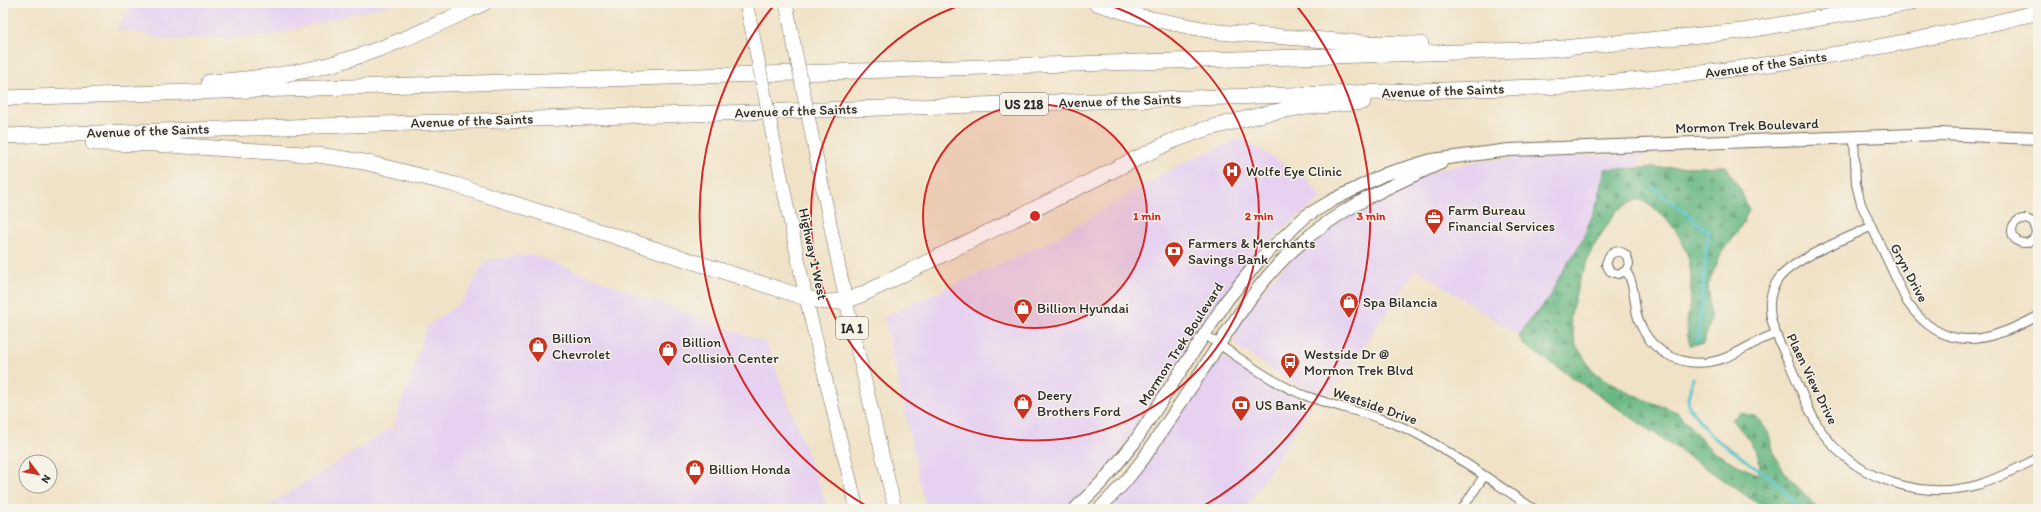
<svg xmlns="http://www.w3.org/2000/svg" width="2041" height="512" font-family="Itim,sans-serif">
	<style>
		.built { fill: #e6d2f0 }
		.forest { fill: url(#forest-firs); stroke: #4a7258 }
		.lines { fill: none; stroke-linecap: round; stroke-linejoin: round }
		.stream { stroke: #57c4ce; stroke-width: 3 }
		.street-casing { stroke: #706b61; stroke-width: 10 }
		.secondary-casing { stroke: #706b61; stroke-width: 14 }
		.primary-casing { stroke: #706b61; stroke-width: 14 }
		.highway-casing { stroke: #706b61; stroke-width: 16 }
		.street { stroke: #fff; stroke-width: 8 }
		.secondary { stroke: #fff; stroke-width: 12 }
		.primary { stroke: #fff; stroke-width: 13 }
		.highway { stroke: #fff; stroke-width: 15 }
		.primary-bridge-casing { stroke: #706b61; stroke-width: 14; stroke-linecap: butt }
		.primary-bridge { stroke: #fff; stroke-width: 13 }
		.ring { fill: none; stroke: #d62828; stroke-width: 2 }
		.labels { text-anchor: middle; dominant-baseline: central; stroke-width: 3; stroke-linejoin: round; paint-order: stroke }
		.shield { fill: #f7f3e8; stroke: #686764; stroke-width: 1 }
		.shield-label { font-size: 13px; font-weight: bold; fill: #2b2b2b }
		.street-label { font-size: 14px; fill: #2b2b2b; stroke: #f7f3e8 }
		.poi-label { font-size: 14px; fill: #2b2b2b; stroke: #f7f3e8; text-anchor: start }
		.centre { fill: #d62828; stroke: #f7f3e8; stroke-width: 2 }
		.ring-label { font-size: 12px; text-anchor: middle; font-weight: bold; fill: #d62828; stroke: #f7f3e8; stroke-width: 3; stroke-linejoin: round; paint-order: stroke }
	</style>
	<defs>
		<pattern id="forest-firs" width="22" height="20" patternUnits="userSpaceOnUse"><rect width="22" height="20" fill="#69b884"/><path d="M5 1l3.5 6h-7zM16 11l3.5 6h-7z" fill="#57966c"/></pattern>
	</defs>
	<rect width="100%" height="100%" fill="#f7f3e8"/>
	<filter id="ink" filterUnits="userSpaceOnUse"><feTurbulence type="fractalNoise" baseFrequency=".025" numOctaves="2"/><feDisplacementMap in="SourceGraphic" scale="8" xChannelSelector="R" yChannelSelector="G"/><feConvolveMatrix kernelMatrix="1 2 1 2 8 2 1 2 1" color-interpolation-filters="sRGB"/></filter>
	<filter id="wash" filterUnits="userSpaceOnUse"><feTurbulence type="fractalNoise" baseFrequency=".012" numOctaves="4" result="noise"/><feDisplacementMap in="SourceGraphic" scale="16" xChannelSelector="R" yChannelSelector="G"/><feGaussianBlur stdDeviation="0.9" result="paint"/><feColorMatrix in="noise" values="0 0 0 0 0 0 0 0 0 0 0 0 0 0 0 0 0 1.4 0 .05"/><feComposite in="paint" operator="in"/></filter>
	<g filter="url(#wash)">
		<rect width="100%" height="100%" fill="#f0e2c6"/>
		<path class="built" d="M 134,3 L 396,3 L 268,36 L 171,40 L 117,29 Z
			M 1241,138 L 1305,177 L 1322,198 L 1282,229 L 1240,273 L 1199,331 L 1128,442 L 1100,476 L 1063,509 L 926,509 L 884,317 L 1055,239 L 1176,166 Z
			M 1644,154 L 1525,339 L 1416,269 L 1328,398 L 1290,382 L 1238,347 L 1234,342 L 1234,330 L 1261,292 L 1304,246 L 1352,210 L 1413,179 L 1453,166 L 1481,161 L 1507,159 Z
			M 533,255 L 766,343 L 828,509 L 263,509 L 394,426 L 427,327 L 463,301 L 486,260 Z
			M 1223,359 L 1228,360 L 1267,383 L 1312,405 L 1245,509 L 1107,509 L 1213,363 Z"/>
		<path class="forest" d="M 1726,166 L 1741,191 L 1749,210 L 1742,225 L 1722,252 L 1708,284 L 1711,320 L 1703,344 L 1690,345 C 1683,323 1691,309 1691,287 C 1693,248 1673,217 1639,199 L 1617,210 L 1592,249 L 1578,285 L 1570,317 L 1576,345 L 1593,372 L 1633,395 L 1677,412 L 1712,451 L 1739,466 L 1758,474 C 1766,454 1743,434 1732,419 L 1741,413 L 1757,417 L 1768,432 L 1775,456 L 1788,477 L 1819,509 L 1766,509 L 1523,344 L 1519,336 L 1531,318 L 1549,299 L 1559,277 L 1582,241 L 1598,201 L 1605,169 Z"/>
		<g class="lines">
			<path class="stream" d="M 1653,187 L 1708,231 L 1698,342
				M 1693,378 L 1688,398 L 1689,407 L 1711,436 L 1774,480 L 1801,509"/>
		</g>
	</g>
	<g filter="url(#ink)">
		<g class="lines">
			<defs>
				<path id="street" d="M 1854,138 L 1856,184 L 1861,204 L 1907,302 C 1944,355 1988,343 2038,316
					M2012 231a12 12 0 1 1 24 0a12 12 0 1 1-24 0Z
					M 1870,227 C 1846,239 1791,259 1777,281 C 1760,308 1777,337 1789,363 C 1800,387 1809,415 1825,436 C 1859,481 1924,500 1977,485 C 1998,479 2018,468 2038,458
					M 1626,271 L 1629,264 L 1627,256 C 1621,250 1615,250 1609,256 L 1606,264 L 1610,271 L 1618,274 L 1626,271 C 1636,285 1633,306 1639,321 C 1652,356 1688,370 1722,359 C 1740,353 1756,340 1775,334
					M 1205,335 C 1236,355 1267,380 1301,394 C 1340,409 1382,415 1419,435 C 1458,456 1496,484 1534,509
					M 1462,509 L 1484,476"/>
				<path id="secondary" d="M 1075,509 L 1103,481 L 1134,443 L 1227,300 L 1261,258 L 1306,216 L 1333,200 L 1385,174 L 1432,160 L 1509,150 L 1940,134 L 2038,138
					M 1099,509 L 1125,482 L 1144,458 C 1167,423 1191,388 1214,352 C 1238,316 1261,279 1293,250 C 1336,210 1389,186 1441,163"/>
				<path id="primary" d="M 746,3 L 753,35
					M 786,3 L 792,34
					M 814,146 L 846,301 L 895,509
					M 775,147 L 806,298 L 857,509"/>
				<path id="highway" d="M 1096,3 L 1142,17 L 1218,32 L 1365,43 L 1421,44
					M 209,82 C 250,79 292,75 332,64 C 385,50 434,26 484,3
					M 3,98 L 1552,49 L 1743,31 L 1910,3
					M 3,136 L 1571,86 C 1728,73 1885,52 2038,12
					M 93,143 L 154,144 L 318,155 L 364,162 L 456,185 L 806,298 L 825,302 L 846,301 L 861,295 L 1170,142 L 1202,130 L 1268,113 L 1297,108 L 1363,102"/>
			</defs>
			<use href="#street" class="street-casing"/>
			<use href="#secondary" class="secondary-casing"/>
			<use href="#primary" class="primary-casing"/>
			<use href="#highway" class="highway-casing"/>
			<use href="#street" class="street"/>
			<use href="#secondary" class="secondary"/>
			<use href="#primary" class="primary"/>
			<use href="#highway" class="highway"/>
			<defs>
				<path id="primary-bridge" d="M 792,34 L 814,146
					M 753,35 L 775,147"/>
			</defs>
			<use href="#primary-bridge" class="primary-bridge-casing"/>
			<use href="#primary-bridge" class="primary-bridge"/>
		</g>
	</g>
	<circle cx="1035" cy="216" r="112" fill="#d62828" fill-opacity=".12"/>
	<g class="ring">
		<circle cx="1035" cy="216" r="112"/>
		<path d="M1106 4A224 224 0 1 1 964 4"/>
		<path d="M870 508A336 336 0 0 1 774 5M1296 5A336 336 0 0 1 1200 508"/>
	</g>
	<defs>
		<symbol id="hospital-pin" viewBox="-11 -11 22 30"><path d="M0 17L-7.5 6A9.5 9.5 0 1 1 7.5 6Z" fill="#c8321e" stroke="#f7f3e8"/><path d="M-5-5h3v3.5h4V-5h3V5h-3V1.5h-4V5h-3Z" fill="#fff"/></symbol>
		<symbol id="office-pin" viewBox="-11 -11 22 30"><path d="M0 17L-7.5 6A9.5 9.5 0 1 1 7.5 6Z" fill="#c8321e" stroke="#f7f3e8"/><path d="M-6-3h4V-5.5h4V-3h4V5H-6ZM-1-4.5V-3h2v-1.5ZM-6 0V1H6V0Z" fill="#fff"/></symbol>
		<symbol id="bank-pin" viewBox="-11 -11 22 30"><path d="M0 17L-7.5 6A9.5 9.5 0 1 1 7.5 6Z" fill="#c8321e" stroke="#f7f3e8"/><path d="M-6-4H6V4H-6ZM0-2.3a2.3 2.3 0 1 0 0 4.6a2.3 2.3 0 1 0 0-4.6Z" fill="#fff"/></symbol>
		<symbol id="shop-pin" viewBox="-11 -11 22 30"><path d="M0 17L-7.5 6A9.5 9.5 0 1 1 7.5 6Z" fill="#c8321e" stroke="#f7f3e8"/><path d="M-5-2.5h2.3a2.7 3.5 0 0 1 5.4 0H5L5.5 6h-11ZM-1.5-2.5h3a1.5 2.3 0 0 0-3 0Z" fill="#fff"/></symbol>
		<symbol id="bus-pin" viewBox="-11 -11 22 30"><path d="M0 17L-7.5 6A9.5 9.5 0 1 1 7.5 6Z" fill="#c8321e" stroke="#f7f3e8"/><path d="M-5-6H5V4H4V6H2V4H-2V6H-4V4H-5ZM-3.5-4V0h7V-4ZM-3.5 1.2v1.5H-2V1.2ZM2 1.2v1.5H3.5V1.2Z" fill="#fff"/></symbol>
	</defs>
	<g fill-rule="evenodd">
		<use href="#hospital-pin" x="1221" y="160" width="22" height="30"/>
		<use href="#office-pin" x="1423" y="207" width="22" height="30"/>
		<use href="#bank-pin" x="1163" y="240" width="22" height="30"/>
		<use href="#shop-pin" x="1338" y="291" width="22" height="30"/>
		<use href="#shop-pin" x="1012" y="297" width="22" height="30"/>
		<use href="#shop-pin" x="527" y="335" width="22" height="30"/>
		<use href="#shop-pin" x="657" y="339" width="22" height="30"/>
		<use href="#bus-pin" x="1279" y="351" width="22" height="30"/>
		<use href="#shop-pin" x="1012" y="392" width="22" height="30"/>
		<use href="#bank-pin" x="1230" y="394" width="22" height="30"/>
		<use href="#shop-pin" x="684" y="458" width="22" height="30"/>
	</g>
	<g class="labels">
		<g class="shield">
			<rect x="1000" y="93" width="48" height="22" rx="3"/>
			<rect x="836" y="317" width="32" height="22" rx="3"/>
		</g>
		<g class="shield-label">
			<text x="1024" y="104">US 218</text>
			<text x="852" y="328">IA 1</text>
		</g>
		<g class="street-label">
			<text transform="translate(1766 65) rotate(-8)">Avenue of the Saints</text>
			<text transform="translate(1443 91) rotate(-2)">Avenue of the Saints</text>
			<text transform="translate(1120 101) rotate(-2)">Avenue of the Saints</text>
			<text transform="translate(796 111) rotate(-2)">Avenue of the Saints</text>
			<text transform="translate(472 121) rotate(-2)">Avenue of the Saints</text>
			<text transform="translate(1747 126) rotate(-2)">Mormon Trek Boulevard</text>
			<text transform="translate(148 131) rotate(-2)">Avenue of the Saints</text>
			<text transform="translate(813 254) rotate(78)">Highway 1 West</text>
			<text transform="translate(1909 273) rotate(62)">Gryn Drive</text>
			<text transform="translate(1181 344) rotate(-57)">Mormon Trek Boulevard</text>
			<text transform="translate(1812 379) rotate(64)">Plaen View Drive</text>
			<text transform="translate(1375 406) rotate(19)">Westside Drive</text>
		</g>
		<g class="poi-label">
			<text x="1246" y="171">Wolfe Eye Clinic</text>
			<text x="1448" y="210">Farm Bureau<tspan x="1448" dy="16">Financial Services</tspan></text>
			<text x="1188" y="243">Farmers &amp; Merchants<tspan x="1188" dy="16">Savings Bank</tspan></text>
			<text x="1363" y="302">Spa Bilancia</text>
			<text x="1037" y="308">Billion Hyundai</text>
			<text x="552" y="338">Billion<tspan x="552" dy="16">Chevrolet</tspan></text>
			<text x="682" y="342">Billion<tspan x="682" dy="16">Collision Center</tspan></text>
			<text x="1304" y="354">Westside Dr @<tspan x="1304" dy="16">Mormon Trek Blvd</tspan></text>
			<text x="1037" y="395">Deery<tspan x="1037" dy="16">Brothers Ford</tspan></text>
			<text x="1255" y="405">US Bank</text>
			<text x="709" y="469">Billion Honda</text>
		</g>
	</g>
	<circle cx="1035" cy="216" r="6" class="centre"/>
	<g class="ring-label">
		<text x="1147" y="220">1 min</text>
		<text x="1259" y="220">2 min</text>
		<text x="1371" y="220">3 min</text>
	</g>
	<rect width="2041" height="512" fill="none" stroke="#f7f3e8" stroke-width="16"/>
	<g transform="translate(38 474) rotate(122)"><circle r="19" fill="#f7f3e8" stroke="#a5a39c"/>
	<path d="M0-3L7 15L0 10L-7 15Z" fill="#c8321e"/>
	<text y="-6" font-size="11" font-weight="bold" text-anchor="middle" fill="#2b2b2b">N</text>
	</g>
</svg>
